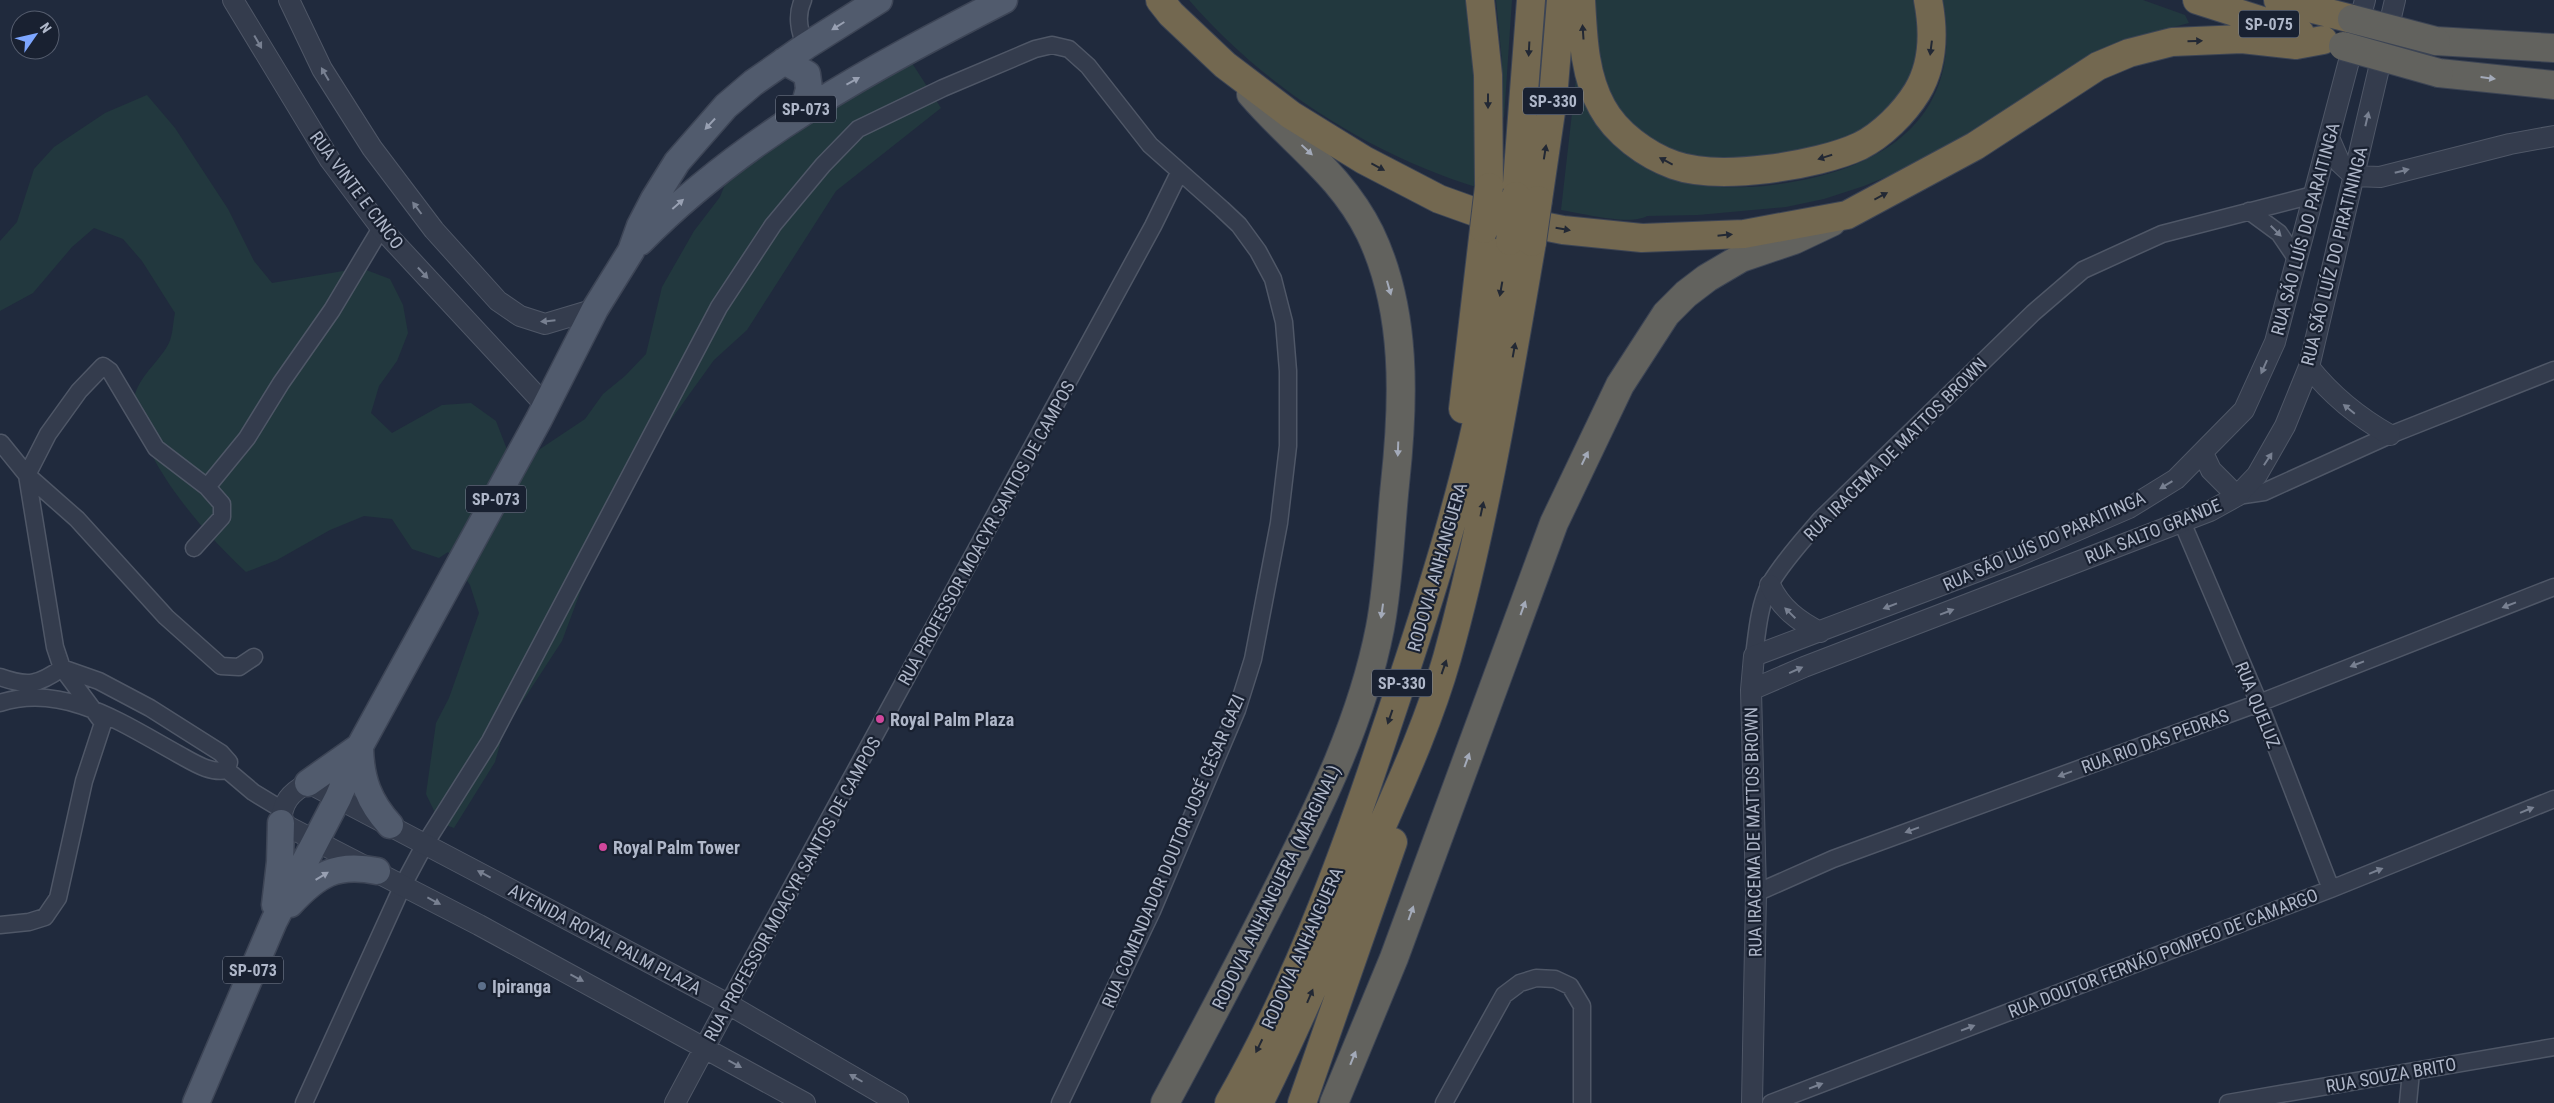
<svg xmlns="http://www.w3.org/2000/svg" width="2554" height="1103" font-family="'Roboto Condensed',sans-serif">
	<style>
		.green { fill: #22383e }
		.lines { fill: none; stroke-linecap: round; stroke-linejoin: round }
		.minor-casing { stroke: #4f5767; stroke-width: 19 }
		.tertiary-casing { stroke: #4f5767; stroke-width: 22 }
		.primary-casing { stroke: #3d4556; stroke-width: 29 }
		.trunk-casing { stroke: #3c4454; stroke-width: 30 }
		.motorway-casing { stroke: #3c4454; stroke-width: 30 }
		.minor { stroke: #343c4d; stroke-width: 16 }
		.tertiary { stroke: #343c4d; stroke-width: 20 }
		.primary { stroke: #515b6d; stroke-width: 26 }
		.trunk { stroke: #62625e; stroke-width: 28 }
		.motorway { stroke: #736850; stroke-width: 28 }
		.trunk-bridge-casing { stroke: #3c4454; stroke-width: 30; stroke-linecap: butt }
		.motorway-bridge-casing { stroke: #3c4454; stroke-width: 30; stroke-linecap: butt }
		.trunk-bridge { stroke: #62625e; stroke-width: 28 }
		.motorway-bridge { stroke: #736850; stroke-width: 28 }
		.oneway { fill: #98a0b2 }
		.oneway2 { fill: #222834 }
		.oneway3 { fill: #788091 }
		.oneway4 { fill: #a3aab9 }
		.hotel-dot { fill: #d1479c; stroke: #192131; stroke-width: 2 }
		.service-dot { fill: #5c6f8a; stroke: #192131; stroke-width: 2 }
		.labels { text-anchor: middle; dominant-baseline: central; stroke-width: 4.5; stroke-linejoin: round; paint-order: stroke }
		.shield { fill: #192131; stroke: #828a9b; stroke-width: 1 }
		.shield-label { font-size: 16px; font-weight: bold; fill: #afb7c9 }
		.street-label { font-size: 18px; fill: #afb7c9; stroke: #192131 }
		.poi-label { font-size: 18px; font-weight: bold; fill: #afb7c9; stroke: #192131; text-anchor: start }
	</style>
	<rect width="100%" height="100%" fill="#202a3d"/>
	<path class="green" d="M 1189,0 L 1468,0 L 1472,22 L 1479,188 C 1369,154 1264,87 1189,0 Z
		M 1496,0 L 1512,0 L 1504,118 L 1501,114 L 1502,61 Z
		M 1595,0 L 1923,0 L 1926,19 L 1904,103 L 1831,150 L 1700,164 L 1649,142 L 1614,105 L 1599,66 Z
		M 1943,0 L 2143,0 L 2185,15 L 2189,23 L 2140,36 L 1945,148 L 1903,170 L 1864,186 L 1824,199 L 1786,207 L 1698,215 L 1647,216 C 1631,226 1580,213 1561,210 L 1577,69 C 1601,97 1625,124 1649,152 C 1655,159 1663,173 1671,178 C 1692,189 1742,188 1765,186 C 1873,174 1966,126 1943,0 Z
		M 910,60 L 941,108 L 836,191 L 747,330 L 714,360 L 642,460 L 609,515 L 562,641 L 504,730 L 495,762 L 454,828 L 440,823 L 426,794 L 436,723 L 449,698 L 479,613 L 470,585 L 448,552 L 439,558 L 412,549 L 392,519 L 364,516 L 330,530 L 277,560 L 246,572 C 206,535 146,467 137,413 C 137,407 134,399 135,394 C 142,373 160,361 169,343 C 173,334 173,322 175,313 L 142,261 L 123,239 L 94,228 L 72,247 L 33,293 L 0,311 L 0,241 L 17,222 L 34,169 L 54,147 L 105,113 L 147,95 L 175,128 L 228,209 L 254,261 L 272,283 L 361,268 L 390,279 L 403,305 L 408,333 L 397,361 L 379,386 L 371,413 L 392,433 L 442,405 L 471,403 L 496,421 L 508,452 L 507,460 L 537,451 L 585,419 L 603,394 L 625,376 L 646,354 L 662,287 L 694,231 L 720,197 L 731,169 Z"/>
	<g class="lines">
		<defs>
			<path id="minor" d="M 803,0 C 796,15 799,32 806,46
				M 2249,211 L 2279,233 L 2296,258
				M 1,443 L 27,475 L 77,519 L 166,617 L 221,666 L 239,667 L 254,657
				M 207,487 L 247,438 L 281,383 L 332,310 L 381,228
				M 2237,496 L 2264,492 L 2390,435 L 2554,370
				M 2182,522 L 2259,703 L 2331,889
				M 1754,656 C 1757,633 1759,605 1770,584 C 1784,560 1804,539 1821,519 L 2033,313 L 2083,270 L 2162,234 L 2313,195
				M 0,677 C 28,687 38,685 62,668 L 99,681 L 150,708 L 221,753 L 229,762 L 227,770 C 210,774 193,762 178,754 C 125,725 64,682 0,703
				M 227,770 L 253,792 L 281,809
				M 1756,893 L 1833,859 L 2259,703 L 2554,587
				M 0,925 L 29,922 L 45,917 L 58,898 L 84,781 L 103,723 L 62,668 L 55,647 L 27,475 L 48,434 L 79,391 L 103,366 L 110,371 L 156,448 L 207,487 L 222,504 L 222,517 L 194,548
				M 728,1004 L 1153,226 L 1179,173
				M 304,1103 L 403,885 L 425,844 L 490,741 L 719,307 L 773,225 L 823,165 L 858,129 L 943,88 L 1035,49 L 1052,45 L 1069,49 L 1088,66 L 1150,145 L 1222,209 L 1239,225 L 1258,251 L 1273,279 L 1284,322 L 1288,371 L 1288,446 L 1279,523 L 1253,659 L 1237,710 L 1152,911 L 1060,1103
				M 1444,1103 L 1504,995 L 1520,983 L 1536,978 L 1555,979 L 1570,986 L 1582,1006 L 1582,1103
				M 1771,1103 L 2331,889 L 2554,799
				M 2228,1103 L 2554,1047
				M 2408,1103 L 2411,1072"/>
			<path id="tertiary" d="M 233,0 L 330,160 L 381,228 L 546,406
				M 289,0 L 322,69 L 372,148 L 434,230 L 498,301 L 520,316 L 545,324 L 595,309
				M 2330,140 L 2340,163 L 2354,176 L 2380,177 L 2510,144 L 2554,136
				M 2309,367 C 2332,396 2358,417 2390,435
				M 2203,453 L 2211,470 L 2237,496
				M 1770,585 C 1781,608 1798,621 1820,632
				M 1751,690 L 1804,667 L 2210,511 L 2237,496 L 2257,475 L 2285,426 L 2309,367 L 2395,0
				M 675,1103 L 728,1004
				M 805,1103 L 479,925 L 281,823 C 282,802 290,793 308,783 L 318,788 L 728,1004 L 898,1103
				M 1752,1103 L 1756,893 L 1751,690 L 1754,656 L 2013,558 L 2129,508 L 2176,479 L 2244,410 L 2275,342 L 2365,0"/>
			<path id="primary" d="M 784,61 L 807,74 L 809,89 L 803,111
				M 640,242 C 744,136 874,67 1004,0
				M 360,749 C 361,780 369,802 390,825
				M 308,783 L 359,747
				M 290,904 C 318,874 336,863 377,871
				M 275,905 L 280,862 L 281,823
				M 196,1103 L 274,921 L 338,798 L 360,746 L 539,419 L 595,309 L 631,251 L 640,226 L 654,199 L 677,162 L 726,106 L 753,83 L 806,46 L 879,0"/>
			<path id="trunk" d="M 2436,41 L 2554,48
				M 2439,73 L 2554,85
				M 1165,1103 C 1204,1031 1242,959 1279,886 C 1321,804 1362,720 1380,628 C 1389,581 1390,532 1395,484 C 1404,401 1407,310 1370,233 C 1341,174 1292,142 1251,94
				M 1334,1103 L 1394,958 L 1554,523 L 1620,385 L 1666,314 L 1686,294 L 1707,278 L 1741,258 L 1794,240 L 1832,222"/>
			<path id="motorway" d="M 1160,0 L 1171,14 L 1225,65 L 1291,115 L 1364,160 L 1439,199 L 1478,213 L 1563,230 L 1642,238 L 1744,234 L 1847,215 L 1975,146 L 2098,66 L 2129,53 L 2172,42 L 2242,39 L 2296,45 L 2323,40
				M 1480,0 L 1488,75 L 1489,187
				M 1581,0 C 1583,35 1584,75 1602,107 C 1616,133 1646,155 1674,165 C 1719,181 1817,166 1860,146 C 1882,135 1904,113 1917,92 C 1934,64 1934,31 1928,0
				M 2197,0 L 2300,33
				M 2278,0 L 2352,19
				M 1516,196 L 1531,0
				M 1538,200 L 1553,98 L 1561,0
				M 1463,409 L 1484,229
				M 1229,1103 C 1294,989 1341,865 1382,741 C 1415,643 1448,545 1472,444 C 1488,377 1498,309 1510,241
				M 1259,1103 C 1300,1021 1335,937 1370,853 C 1398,789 1428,725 1447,658 C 1485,522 1508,381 1532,242
				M 1302,1103 L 1393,842"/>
		</defs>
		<use href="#minor" class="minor-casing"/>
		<use href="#tertiary" class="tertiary-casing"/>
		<use href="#primary" class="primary-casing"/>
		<use href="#trunk" class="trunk-casing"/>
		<use href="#motorway" class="motorway-casing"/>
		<use href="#minor" class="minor"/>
		<use href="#tertiary" class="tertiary"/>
		<use href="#primary" class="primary"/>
		<use href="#trunk" class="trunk"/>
		<use href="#motorway" class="motorway"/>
		<defs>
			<path id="trunk-bridge" d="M 2352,19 L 2436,41
				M 2343,46 L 2439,73"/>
			<path id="motorway-bridge" d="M 1484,229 L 1489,187
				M 1510,241 L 1516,196
				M 1532,242 L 1538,200"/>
		</defs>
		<use href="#trunk-bridge" class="trunk-bridge-casing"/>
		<use href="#motorway-bridge" class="motorway-bridge-casing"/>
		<use href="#trunk-bridge" class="trunk-bridge"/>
		<use href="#motorway-bridge" class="motorway-bridge"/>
	</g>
	<defs><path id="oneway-solid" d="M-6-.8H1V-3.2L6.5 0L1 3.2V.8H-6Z" transform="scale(1.25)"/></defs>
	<g class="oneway">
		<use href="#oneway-solid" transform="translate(838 26) rotate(148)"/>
		<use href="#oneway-solid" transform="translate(853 81) rotate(-29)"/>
		<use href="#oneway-solid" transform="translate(710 124) rotate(133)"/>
		<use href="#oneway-solid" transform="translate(678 204) rotate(-41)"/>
		<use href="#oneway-solid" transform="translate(322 876) rotate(-31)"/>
	</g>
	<g class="oneway2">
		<use href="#oneway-solid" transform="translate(1583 32) rotate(-94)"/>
		<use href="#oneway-solid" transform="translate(2195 41) rotate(-2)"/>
		<use href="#oneway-solid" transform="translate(1931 48) rotate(97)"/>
		<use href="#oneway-solid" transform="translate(1529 49) rotate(93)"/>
		<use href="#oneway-solid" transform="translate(1488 101) rotate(90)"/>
		<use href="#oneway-solid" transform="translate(1545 152) rotate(-81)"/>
		<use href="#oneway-solid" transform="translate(1825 157) rotate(163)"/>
		<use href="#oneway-solid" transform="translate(1666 161) rotate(-152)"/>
		<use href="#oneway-solid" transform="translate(1378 167) rotate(28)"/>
		<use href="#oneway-solid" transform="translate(1881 196) rotate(-28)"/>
		<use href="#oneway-solid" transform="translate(1563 229) rotate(10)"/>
		<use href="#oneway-solid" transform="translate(1725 235) rotate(-6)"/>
		<use href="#oneway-solid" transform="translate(1501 289) rotate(100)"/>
		<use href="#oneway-solid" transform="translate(1514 350) rotate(-80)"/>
		<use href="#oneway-solid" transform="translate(1482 509) rotate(-78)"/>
		<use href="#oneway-solid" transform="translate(1444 667) rotate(-71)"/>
		<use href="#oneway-solid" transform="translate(1390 717) rotate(109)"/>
		<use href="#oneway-solid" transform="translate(1310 996) rotate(-67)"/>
		<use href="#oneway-solid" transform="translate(1259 1046) rotate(116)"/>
	</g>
	<g class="oneway3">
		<use href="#oneway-solid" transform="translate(258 42) rotate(60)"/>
		<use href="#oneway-solid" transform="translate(325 74) rotate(-120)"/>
		<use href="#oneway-solid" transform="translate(2367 119) rotate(-77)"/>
		<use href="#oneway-solid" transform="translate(2402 171) rotate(-14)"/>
		<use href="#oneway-solid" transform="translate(417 208) rotate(-127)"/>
		<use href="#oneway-solid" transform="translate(2276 231) rotate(45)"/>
		<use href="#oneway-solid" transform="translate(423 273) rotate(47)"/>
		<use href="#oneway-solid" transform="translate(548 321) rotate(174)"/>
		<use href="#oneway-solid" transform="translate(2264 367) rotate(114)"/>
		<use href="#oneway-solid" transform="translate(2349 409) rotate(-141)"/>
		<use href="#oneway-solid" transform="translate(2268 459) rotate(-57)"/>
		<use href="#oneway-solid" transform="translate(2166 485) rotate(149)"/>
		<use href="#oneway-solid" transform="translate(2509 605) rotate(159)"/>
		<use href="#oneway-solid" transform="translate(1890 606) rotate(159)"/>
		<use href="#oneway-solid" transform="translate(1947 612) rotate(-21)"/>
		<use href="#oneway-solid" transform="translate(1790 613) rotate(-136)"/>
		<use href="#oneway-solid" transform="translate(2357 664) rotate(159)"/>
		<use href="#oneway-solid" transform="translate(1796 670) rotate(-24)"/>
		<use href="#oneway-solid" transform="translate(2065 774) rotate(160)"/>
		<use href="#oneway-solid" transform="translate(2527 810) rotate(-22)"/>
		<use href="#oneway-solid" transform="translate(1912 830) rotate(160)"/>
		<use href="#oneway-solid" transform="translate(2376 871) rotate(-22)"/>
		<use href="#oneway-solid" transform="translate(484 874) rotate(-152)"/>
		<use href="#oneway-solid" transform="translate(434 901) rotate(28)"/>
		<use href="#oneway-solid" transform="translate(577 978) rotate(28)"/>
		<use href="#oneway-solid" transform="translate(1968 1028) rotate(-21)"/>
		<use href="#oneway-solid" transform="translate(735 1064) rotate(29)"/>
		<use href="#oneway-solid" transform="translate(856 1078) rotate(-150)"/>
		<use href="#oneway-solid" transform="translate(1816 1086) rotate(-21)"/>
	</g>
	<g class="oneway4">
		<use href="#oneway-solid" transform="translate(2488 78) rotate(7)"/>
		<use href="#oneway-solid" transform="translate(1307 150) rotate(43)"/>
		<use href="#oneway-solid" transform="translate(1389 288) rotate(74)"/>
		<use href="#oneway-solid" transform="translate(1398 449) rotate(92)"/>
		<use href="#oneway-solid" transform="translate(1585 458) rotate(-64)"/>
		<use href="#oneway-solid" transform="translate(1523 608) rotate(-70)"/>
		<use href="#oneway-solid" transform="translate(1382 611) rotate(98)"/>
		<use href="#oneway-solid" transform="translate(1467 760) rotate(-70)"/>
		<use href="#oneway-solid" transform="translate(1411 913) rotate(-70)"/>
		<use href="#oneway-solid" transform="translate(1353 1058) rotate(-68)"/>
	</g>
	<g class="hotel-dot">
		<circle cx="880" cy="719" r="5"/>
		<circle cx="603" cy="847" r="5"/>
	</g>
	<circle class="service-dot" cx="482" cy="986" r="5"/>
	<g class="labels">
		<g class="shield">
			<rect x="2239" y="10.5" width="60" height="27" rx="4"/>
			<rect x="1523" y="87.5" width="60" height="27" rx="4"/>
			<rect x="776" y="95.5" width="60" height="27" rx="4"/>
			<rect x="466" y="485.5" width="60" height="27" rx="4"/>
			<rect x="1372" y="669.5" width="60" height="27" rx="4"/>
			<rect x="223" y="956.5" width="60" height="27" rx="4"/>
		</g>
		<g class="shield-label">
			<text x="2269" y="24">SP-075</text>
			<text x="1553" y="101">SP-330</text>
			<text x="806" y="109">SP-073</text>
			<text x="496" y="499">SP-073</text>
			<text x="1402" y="683">SP-330</text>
			<text x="253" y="970">SP-073</text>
		</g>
		<g class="street-label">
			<text transform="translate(357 190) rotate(53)">RUA VINTE E CINCO</text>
			<text transform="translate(2305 229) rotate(-75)">RUA SÃO LUÍS DO PARAITINGA</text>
			<text transform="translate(2334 256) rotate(-76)">RUA SÃO LUÍZ DO PIRATININGA</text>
			<text transform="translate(1895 449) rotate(-45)">RUA IRACEMA DE MATTOS BROWN</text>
			<text transform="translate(2153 531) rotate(-22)">RUA SALTO GRANDE</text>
			<text transform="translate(986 533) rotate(-61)">RUA PROFESSOR MOACYR SANTOS DE CAMPOS</text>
			<text transform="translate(2044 541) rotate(-24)">RUA SÃO LUÍS DO PARAITINGA</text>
			<text transform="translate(1437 567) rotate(-74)">RODOVIA ANHANGUERA</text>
			<text transform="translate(2258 705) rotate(68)">RUA QUELUZ</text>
			<text transform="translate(2155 741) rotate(-20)">RUA RIO DAS PEDRAS</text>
			<text transform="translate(1753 832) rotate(-91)">RUA IRACEMA DE MATTOS BROWN</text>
			<text transform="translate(1173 851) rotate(-67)">RUA COMENDADOR DOUTOR JOSÉ CÉSAR GAZI</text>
			<text transform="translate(1276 887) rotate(-64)">RODOVIA ANHANGUERA (MARGINAL)</text>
			<text transform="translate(792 889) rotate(-61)">RUA PROFESSOR MOACYR SANTOS DE CAMPOS</text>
			<text transform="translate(605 939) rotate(28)">AVENIDA ROYAL PALM PLAZA</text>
			<text transform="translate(1302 948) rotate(-66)">RODOVIA ANHANGUERA</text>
			<text transform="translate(2163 953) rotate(-21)">RUA DOUTOR FERNÃO POMPEO DE CAMARGO</text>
			<text transform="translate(2391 1075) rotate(-10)">RUA SOUZA BRITO</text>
		</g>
		<g class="poi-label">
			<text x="890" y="719">Royal Palm Plaza</text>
			<text x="613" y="847">Royal Palm Tower</text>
			<text x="492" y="986">Ipiranga</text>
		</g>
	</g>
	<g transform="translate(35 35) rotate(56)"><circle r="24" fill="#192131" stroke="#555d6e"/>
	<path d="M0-4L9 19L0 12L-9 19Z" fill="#7da6ff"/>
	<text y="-8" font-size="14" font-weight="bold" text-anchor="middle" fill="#afb7c9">N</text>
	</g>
</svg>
